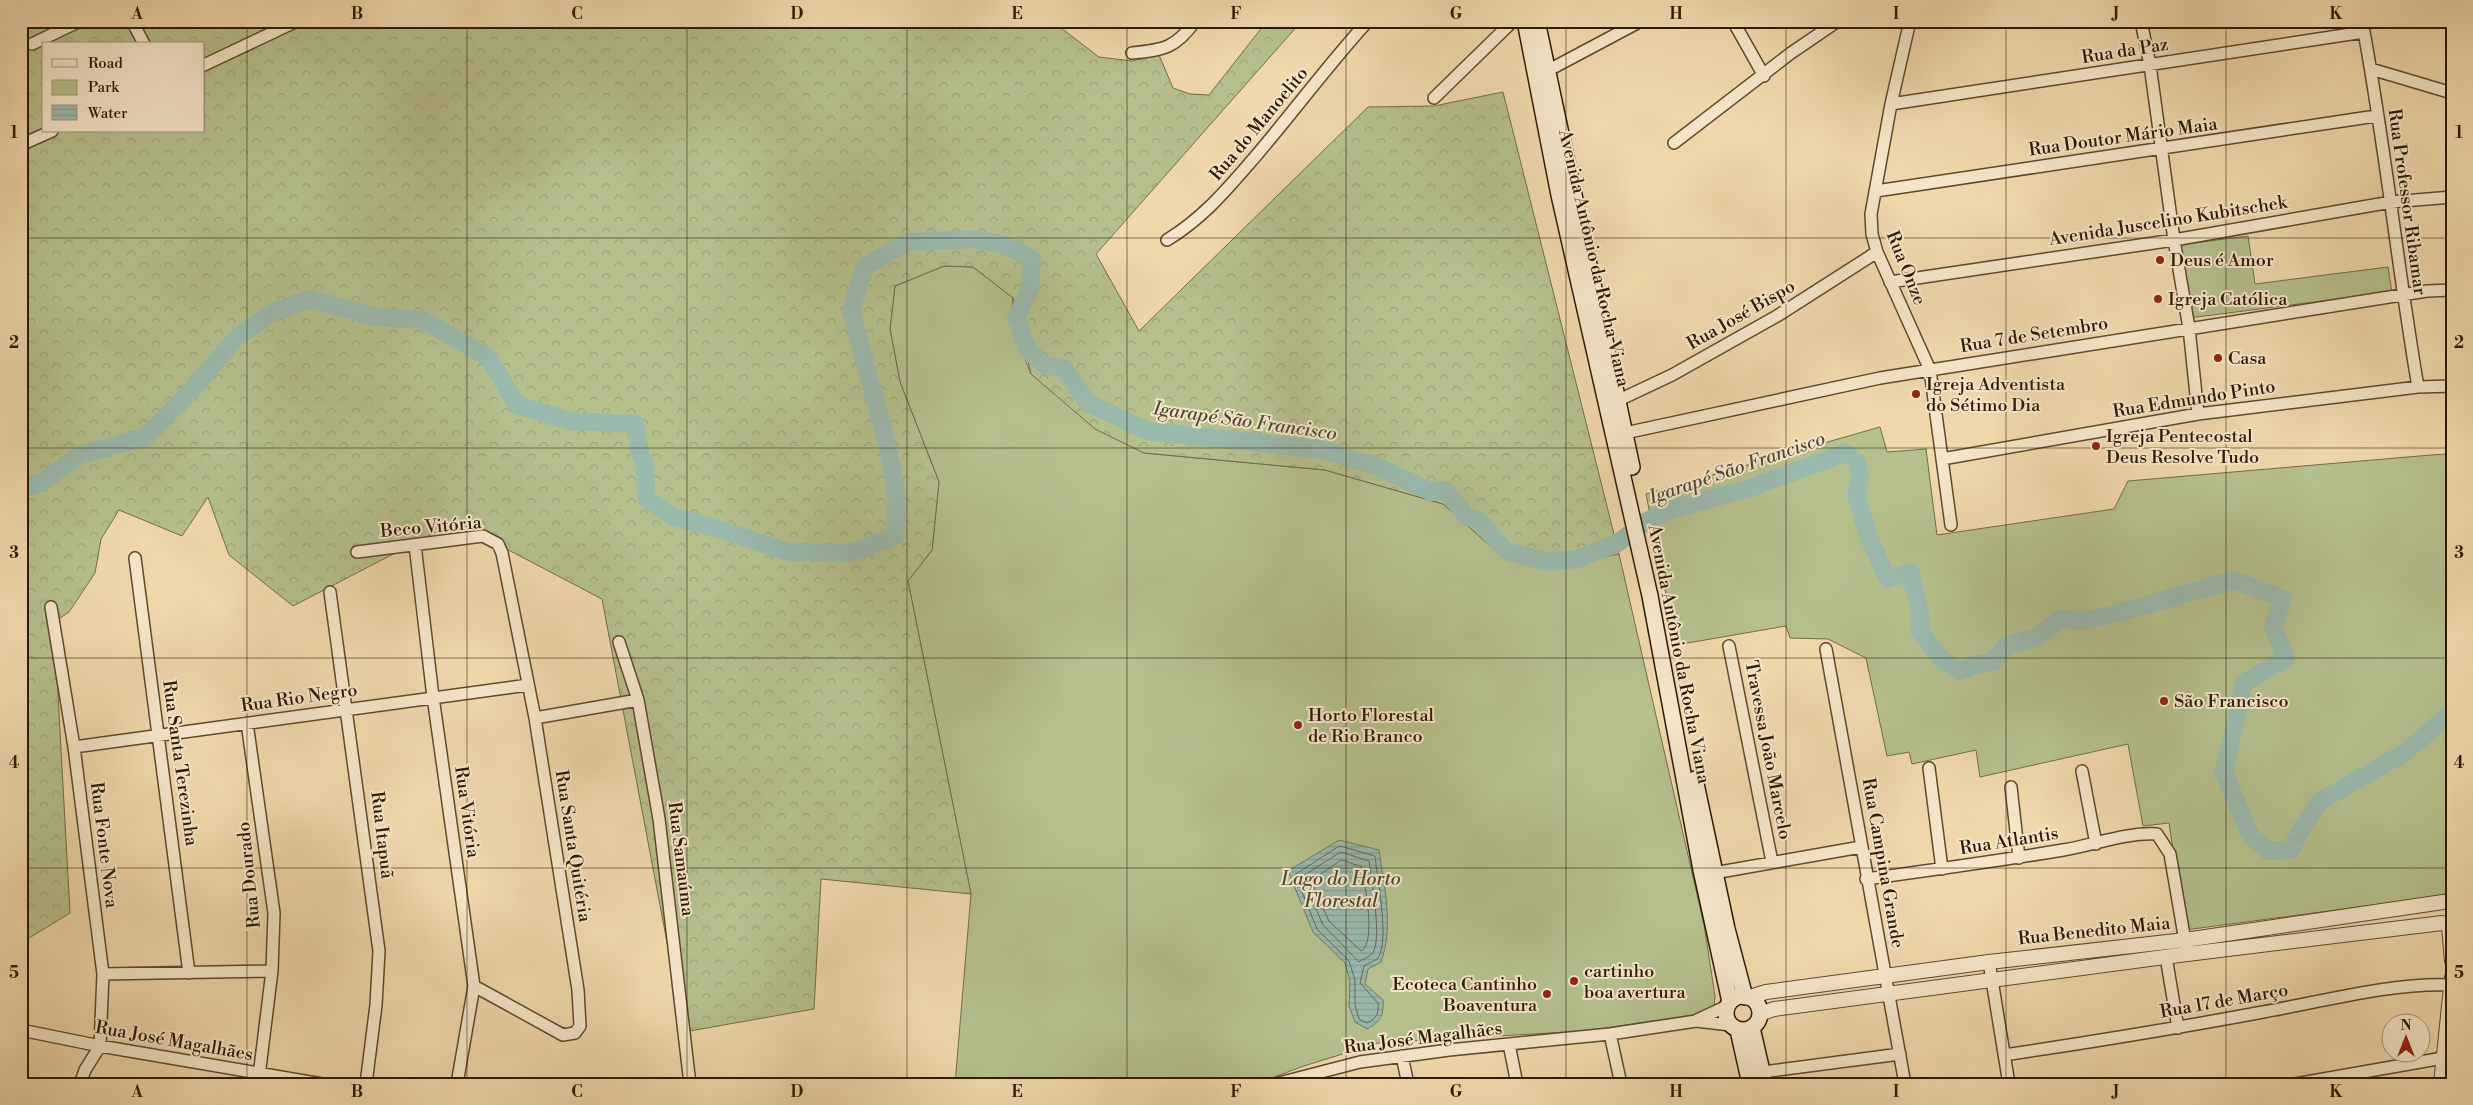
<svg xmlns="http://www.w3.org/2000/svg" width="2473" height="1105" font-family="'Libre Bodoni',serif">
	<style>
		.green { fill: #b5c08d; stroke: #726c48 }
		.forest { fill: url(#forest-crowns); stroke: #726c48; fill-rule: evenodd }
		.water { fill: url(#water-rules); stroke: #6f7969 }
		.lines { fill: none; stroke-linecap: round; stroke-linejoin: round }
		.shore { stroke: #646958; stroke-width: 1 }
		.river { stroke: #9ab9ad; stroke-width: 18 }
		.minor-casing { stroke: #5e492d; stroke-width: 14 }
		.tertiary-casing { stroke: #5e492d; stroke-width: 16 }
		.secondary-casing { stroke: #2e1903; stroke-width: 18 }
		.minor { stroke: #f5e6c9; stroke-width: 11 }
		.tertiary { stroke: #f5e6c9; stroke-width: 14 }
		.secondary { stroke: #f5e6c9; stroke-width: 15 }
		.grid { fill: none; stroke: #2e1903; stroke-width: 1; stroke-opacity: 0.55 }
		.poi-dot { fill: #8f2418; stroke: #f5e6c9; stroke-width: 2 }
		.labels { text-anchor: middle; dominant-baseline: central; stroke-width: 4; stroke-linejoin: round; paint-order: stroke }
		.street-label { font-size: 18px; fill: #2e1903; stroke: #f5e6c9 }
		.poi-label { font-size: 18px; fill: #2e1903; stroke: #f5e6c9; text-anchor: start }
		.water-label { font-size: 19px; font-style: italic; fill: #4e4936; stroke: #f5e6c9 }
		.neatline { fill: none; stroke: #2e1903; stroke-width: 2 }
		.grid-label { font-size: 16px; text-anchor: middle; font-weight: bold; fill: #2e1903 }
	</style>
	<defs>
		<pattern id="forest-crowns" width="20" height="18" patternUnits="userSpaceOnUse" patternTransform="scale(1.25)"><rect width="20" height="18" fill="#b5c08d"/><path d="M2 6a3 3 0 1 1 6 0M12 15a3 3 0 1 1 6 0" fill="none" stroke="#9ca478"/></pattern>
		<pattern id="water-rules" width="6" height="5" patternUnits="userSpaceOnUse" patternTransform="scale(1.25)"><rect width="6" height="5" fill="#9ab9ad"/><path d="M0 2.5h6" fill="none" stroke="#859e93"/></pattern>
	</defs>
	<rect width="100%" height="100%" fill="#f0d8ac"/>
	<filter id="stains"><feTurbulence type="fractalNoise" baseFrequency=".004" numOctaves="4"/><feColorMatrix values="0 0 0 0 .2 0 0 0 0 .09 0 0 0 0 .02 0 0 0 .5 -.17"/></filter>
	<radialGradient id="worn" r=".72"><stop offset=".6" stop-color="#630" stop-opacity="0"/><stop offset="1" stop-color="#630" stop-opacity=".3"/></radialGradient>
	<path class="green" d="M 2248,236 L 2255,284 L 2388,267 L 2392,292 L 2189,318 L 2179,245 Z
		M 944,266 L 973,267 L 1013,298 L 1010,322 L 1031,374 L 1144,453 L 1325,470 L 1443,504 L 1504,558 L 1619,554 L 1704,925 L 1715,996 L 1714,1006 L 1708,1013 L 1585,1031 L 1378,1043 L 1304,1066 L 1255,1084 L 955,1084 L 971,894 L 908,581 L 932,550 L 939,482 L 900,382 L 890,329 L 895,286 Z
		M 1880,427 L 1887,452 L 1926,449 L 1937,535 L 2114,509 L 2128,481 L 2431,455 L 2447,454 L 2452,456 L 2452,885 L 2442,896 L 2185,930 L 2169,823 L 2143,826 L 2128,744 L 1980,777 L 1976,750 L 1912,764 L 1909,752 L 1887,756 L 1866,658 L 1828,639 L 1790,638 L 1786,626 L 1676,645 L 1646,494 Z"/>
	<path class="forest" d="M 21,21 L 1052,21 L 1099,57 L 1132,61 L 1159,55 L 1173,88 L 1190,94 L 1209,95 L 1267,21 L 1296,21 L 1299,24 L 1096,254 L 1139,331 L 1368,107 L 1434,106 L 1503,92 L 1619,554 L 1548,568 L 1504,558 L 1443,504 L 1325,470 L 1144,453 L 1095,429 L 1031,374 L 1013,298 L 973,267 L 944,266 L 895,286 L 890,329 L 900,382 L 939,482 L 932,550 L 908,581 L 971,894 L 821,879 L 814,1009 L 684,1032 L 602,599 L 455,522 L 293,606 L 229,555 L 208,497 L 182,536 L 119,510 L 101,539 L 95,573 L 69,612 L 54,622 L 70,913 L 21,943 ZM 44,44 L 204,44 L 204,131 L 44,131 Z"/>
	<path class="water" d="M 1339,840 L 1379,850 C 1384,887 1394,926 1381,962 L 1368,969 L 1365,984 L 1383,1000 C 1384,1016 1381,1021 1367,1029 L 1355,1022 L 1349,1006 L 1350,981 L 1345,963 L 1313,932 L 1288,871 Z"/>
	<g class="lines">
		<path class="shore" d="M 1340,846 L 1375,856 C 1377,878 1390,940 1378,958 C 1375,961 1368,963 1364,966 L 1360,983 L 1378,1003 C 1379,1013 1377,1018 1367,1023 L 1359,1019 L 1355,1005 L 1355,980 L 1349,961 L 1317,929 L 1295,875 Z
			M 1341,852 L 1369,861 C 1371,879 1383,940 1372,954 C 1369,957 1362,959 1359,962 L 1323,925 L 1302,877 Z
			M 1342,860 L 1362,867 C 1364,883 1377,943 1361,951 L 1329,921 L 1311,881 Z"/>
		<path class="river" d="M 21,489 L 41,483 L 80,455 L 146,437 L 190,392 L 235,339 L 271,313 L 310,299 L 375,317 L 423,320 L 488,357 L 517,405 L 571,421 L 635,424 L 639,450 L 645,466 L 646,498 L 673,517 L 719,529 L 788,552 L 849,553 L 896,536 L 896,489 L 888,449 L 851,310 L 865,266 L 908,242 L 976,239 L 1005,245 L 1032,259 L 1030,289 L 1016,318 L 1027,349 L 1044,365 L 1064,368 L 1087,402 L 1147,431 L 1324,450 L 1376,466 L 1431,492 L 1445,490 L 1467,517 L 1478,520 L 1506,551 L 1548,562 L 1577,559 L 1616,544 L 1647,521 L 1673,509 L 1747,489 L 1845,453 L 1857,462 L 1860,477 L 1856,496 L 1869,538 L 1888,579 L 1911,572 C 1913,593 1924,612 1919,630 L 1942,660 L 1959,671 L 1977,664 L 1993,662 L 2007,645 L 2036,638 L 2062,618 L 2081,621 L 2118,613 L 2234,580 L 2283,599 L 2273,627 L 2286,658 L 2244,683 L 2224,772 L 2250,835 L 2268,851 L 2291,850 L 2303,826 L 2319,802 L 2404,753 L 2452,712"/>
		<defs>
			<path id="minor" d="M 132,21 L 144,44
				M 1733,21 L 1764,76
				M 1910,21 L 1891,104 L 1871,214 L 1872,234 L 1877,252 L 1930,370 L 1951,525
				M 2141,21 L 2150,65 L 2174,240 L 2189,328 L 2198,414
				M 2362,21 C 2385,142 2397,265 2418,387
				M 32,44 L 80,21
				M 1132,53 C 1164,50 1176,48 1195,21
				M 204,65 L 297,21
				M 2371,69 L 2452,93
				M 1547,71 L 1641,21
				M 1434,98 L 1513,21
				M 1891,104 L 2364,32
				M 25,143 L 52,131
				M 1674,143 L 1791,53 L 1838,21
				M 1876,191 L 2376,116
				M 1167,240 C 1200,220 1223,194 1248,165 C 1289,118 1326,67 1368,21
				M 1890,282 L 2174,240 L 2391,202 L 2452,197
				M 1619,400 L 1672,375 L 1777,316 L 1877,252
				M 1625,433 L 1880,378 L 2427,291 L 2452,290
				M 1942,459 L 2198,414 L 2418,387 L 2452,386
				M 415,545 L 433,697 L 474,986 L 457,1084
				M 357,552 L 483,536 L 498,544 L 502,553 L 535,718 L 578,990 L 580,1026 L 575,1033 L 563,1035 L 474,986
				M 135,558 L 189,973
				M 330,592 L 379,951 L 376,1005 L 366,1084
				M 51,607 L 74,747 L 103,974 L 100,1046 L 85,1070 L 80,1084
				M 619,642 L 638,700 L 659,819 L 690,1084
				M 1729,646 L 1772,862
				M 1826,649 L 1905,1084
				M 535,718 L 638,700
				M 247,723 L 274,913 L 272,971 L 258,1084
				M 74,747 L 528,685
				M 1929,768 L 1942,869
				M 2082,771 L 2096,844
				M 2011,787 L 2019,858
				M 1714,873 L 1861,847
				M 1866,879 C 1932,870 1998,861 2063,850 C 2094,845 2126,832 2157,834 L 2170,854 L 2186,947
				M 2166,957 L 2178,1028
				M 1989,962 L 2009,1084
				M 103,974 L 272,971
				M 1697,1020 L 1727,1006
				M 21,1030 L 100,1046 L 322,1084
				M 1610,1034 L 1621,1084
				M 1509,1044 L 1517,1084
				M 2004,1055 C 2091,1042 2177,1028 2263,1012 C 2320,1002 2394,982 2451,985
				M 1402,1056 L 1408,1084
				M 1763,1072 L 1900,1054
				M 1275,1084 L 1360,1062 L 1449,1050 L 1610,1034 L 1696,1021 L 1730,1025
				M 2295,1084 L 2443,1058"/>
			<path id="tertiary" d="M 2449,926 L 2452,961
				M 1750,997 L 1766,992 L 1989,962 L 2185,940 L 2443,902
				M 1760,1014 L 1774,1009 L 2187,954 L 2442,923
				M 2441,1084 L 2452,977"/>
			<path id="secondary" d="M 1525,21 L 1559,195 L 1650,596 L 1701,870 L 1730,1002
				M 1537,21 L 1632,467
				M 1695,779 L 1727,929 L 1745,997
				M1726 1013a17 17 0 1 1 34 0a17 17 0 1 1-34 0Z
				M 1752,1028 L 1765,1084
				M 1738,1030 L 1750,1084"/>
		</defs>
		<use href="#minor" class="minor-casing"/>
		<use href="#tertiary" class="tertiary-casing"/>
		<use href="#secondary" class="secondary-casing"/>
		<use href="#minor" class="minor"/>
		<use href="#tertiary" class="tertiary"/>
		<use href="#secondary" class="secondary"/>
	</g>
	<path class="grid" d="M 247,21 L 247,1084M 467,21 L 467,1084M 687,21 L 687,1084M 907,21 L 907,1084M 1127,21 L 1127,1084M 1346,21 L 1346,1084M 1566,21 L 1566,1084M 1786,21 L 1786,1084M 2006,21 L 2006,1084M 2226,21 L 2226,1084M 21,238 L 2452,238M 21,448 L 2452,448M 21,658 L 2452,658M 21,868 L 2452,868"/>
	<g class="poi-dot">
		<circle cx="2160" cy="260" r="5"/>
		<circle cx="2158" cy="299" r="5"/>
		<circle cx="2218" cy="358" r="5"/>
		<circle cx="1916" cy="394" r="5"/>
		<circle cx="2096" cy="446" r="5"/>
		<circle cx="2164" cy="701" r="5"/>
		<circle cx="1298" cy="725" r="5"/>
		<circle cx="1574" cy="981" r="5"/>
		<circle cx="1547" cy="994" r="5"/>
	</g>
	<g class="labels">
		<g class="street-label">
			<text transform="translate(2125 51) rotate(-9)">Rua da Paz</text>
			<text transform="translate(1259 124) rotate(-50)">Rua do Manoelito</text>
			<text transform="translate(2123 137) rotate(-8)">Rua Doutor Mário Maia</text>
			<text transform="translate(2407 202) rotate(82)">Rua Professor Ribamar</text>
			<text transform="translate(2168 221) rotate(-9)">Avenida Juscelino Kubitschek</text>
			<text transform="translate(1594 258) rotate(77)">Avenida Antônio da Rocha Viana</text>
			<text transform="translate(1906 268) rotate(68)">Rua Onze</text>
			<text transform="translate(1741 315) rotate(-30)">Rua José Bispo</text>
			<text transform="translate(2034 335) rotate(-9)">Rua 7 de Setembro</text>
			<text transform="translate(2194 399) rotate(-9)">Rua Edmundo Pinto</text>
			<text transform="translate(431 527) rotate(-5)">Beco Vitória</text>
			<text transform="translate(1679 654) rotate(79)">Avenida Antônio da Rocha Viana</text>
			<text transform="translate(299 698) rotate(-8)">Rua Rio Negro</text>
			<text transform="translate(1768 750) rotate(79)">Travessa João Marcelo</text>
			<text transform="translate(180 763) rotate(82)">Rua Santa Terezinha</text>
			<text transform="translate(467 812) rotate(82)">Rua Vitória</text>
			<text transform="translate(382 835) rotate(83)">Rua Itapuã</text>
			<text transform="translate(2009 841) rotate(-9)">Rua Atlantis</text>
			<text transform="translate(104 845) rotate(83)">Rua Fonte Nova</text>
			<text transform="translate(573 846) rotate(81)">Rua Santa Quitéria</text>
			<text transform="translate(681 859) rotate(83)">Rua Samaúma</text>
			<text transform="translate(1883 863) rotate(80)">Rua Campina Grande</text>
			<text transform="translate(249 875) rotate(-96)">Rua Dourado</text>
			<text transform="translate(2094 931) rotate(-6)">Rua Benedito Maia</text>
			<text transform="translate(2224 1001) rotate(-10)">Rua 17 de Março</text>
			<text transform="translate(1423 1038) rotate(-7)">Rua José Magalhães</text>
			<text transform="translate(174 1041) rotate(10)">Rua José Magalhães</text>
		</g>
		<g class="poi-label">
			<text x="2170" y="260">Deus é Amor</text>
			<text x="2168" y="299">Igreja Católica</text>
			<text x="2228" y="358">Casa</text>
			<text x="1926" y="384">Igreja Adventista<tspan x="1926" dy="21">do Sétimo Dia</tspan></text>
			<text x="2106" y="436">Igreja Pentecostal<tspan x="2106" dy="21">Deus Resolve Tudo</tspan></text>
			<text x="2174" y="701">São Francisco</text>
			<text x="1308" y="715">Horto Florestal<tspan x="1308" dy="21">de Rio Branco</tspan></text>
			<text x="1584" y="971">cartinho<tspan x="1584" dy="21">boa avertura</tspan></text>
			<text x="1537" y="984" text-anchor="end">Ecoteca Cantinho<tspan x="1537" dy="21">Boaventura</tspan></text>
		</g>
		<g class="water-label">
			<text transform="translate(1245 421) rotate(8)">Igarapé São Francisco</text>
			<text transform="translate(1737 468) rotate(-19)">Igarapé São Francisco</text>
			<text x="1341" y="879">Lago do Horto<tspan x="1341" dy="22">Florestal</tspan></text>
		</g>
	</g>
	<rect width="2473" height="1105" fill="none" stroke="#f0d8ac" stroke-width="55"/>
	<rect x="42" y="42" width="162" height="90" fill="#f5e6c9" stroke="#a5947a"/>
	<rect x="52" y="59" width="25" height="8" fill="#f5e6c9" stroke="#a5947a"/>
	<text x="88" y="68" font-size="15" fill="#2e1903">Road</text>
	<rect x="52" y="80" width="25" height="15" fill="#b5c08d" stroke="#a5947a"/>
	<text x="88" y="92" font-size="15" fill="#2e1903">Park</text>
	<rect x="52" y="105" width="25" height="15" fill="url(#water-rules)" stroke="#a5947a"/>
	<text x="88" y="118" font-size="15" fill="#2e1903">Water</text>
	<g transform="translate(2406 1038)"><circle r="24" fill="#f5e6c9" stroke="#a5947a"/>
	<path d="M0-4L9 19L0 12L-9 19Z" fill="#8f2418"/>
	<text y="-8" font-size="14" font-weight="bold" text-anchor="middle" fill="#2e1903">N</text>
	</g>
	<rect x="28" y="28" width="2418" height="1050" class="neatline"/>
	<g class="grid-label">
		<text x="137" y="19">A</text>
		<text x="357" y="19">B</text>
		<text x="577" y="19">C</text>
		<text x="797" y="19">D</text>
		<text x="1017" y="19">E</text>
		<text x="1236" y="19">F</text>
		<text x="1456" y="19">G</text>
		<text x="1676" y="19">H</text>
		<text x="1896" y="19">I</text>
		<text x="2116" y="19">J</text>
		<text x="2336" y="19">K</text>
		<text x="14" y="138">1</text>
		<text x="2459" y="138">1</text>
		<text x="14" y="348">2</text>
		<text x="2459" y="348">2</text>
		<text x="14" y="558">3</text>
		<text x="2459" y="558">3</text>
		<text x="14" y="768">4</text>
		<text x="2459" y="768">4</text>
		<text x="14" y="978">5</text>
		<text x="2459" y="978">5</text>
		<text x="137" y="1097">A</text>
		<text x="357" y="1097">B</text>
		<text x="577" y="1097">C</text>
		<text x="797" y="1097">D</text>
		<text x="1017" y="1097">E</text>
		<text x="1236" y="1097">F</text>
		<text x="1456" y="1097">G</text>
		<text x="1676" y="1097">H</text>
		<text x="1896" y="1097">I</text>
		<text x="2116" y="1097">J</text>
		<text x="2336" y="1097">K</text>
	</g>
	<rect width="100%" height="100%" filter="url(#stains)"/>
	<rect width="100%" height="100%" fill="url(#worn)"/>
</svg>
